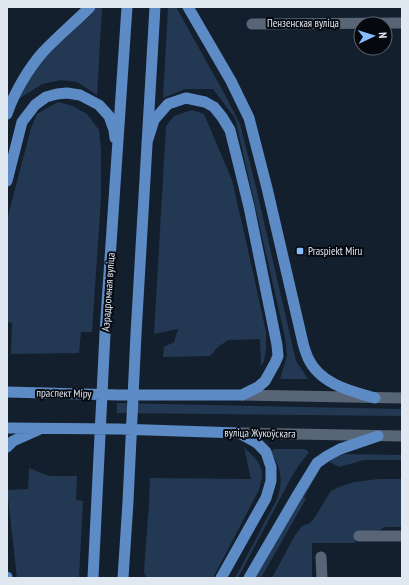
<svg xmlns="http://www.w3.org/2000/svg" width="409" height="585" font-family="'PT Sans Narrow',sans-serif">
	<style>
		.green { fill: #233852 }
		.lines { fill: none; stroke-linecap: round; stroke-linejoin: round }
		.minor { stroke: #586576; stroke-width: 11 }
		.secondary { stroke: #586576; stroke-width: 11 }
		.primary { stroke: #5d8bc5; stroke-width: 11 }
		.poi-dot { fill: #87bbfc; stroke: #05090f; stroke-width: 1.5 }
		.labels { text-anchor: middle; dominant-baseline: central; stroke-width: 4; stroke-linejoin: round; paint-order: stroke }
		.street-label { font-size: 11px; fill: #e0e8f1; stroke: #05090f }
		.poi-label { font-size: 11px; fill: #e0e8f1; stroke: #05090f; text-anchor: start }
	</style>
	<rect width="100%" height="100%" fill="#141f2d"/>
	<path class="green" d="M 97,7 L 102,7 L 97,95 L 77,82 L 61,80 L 42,84 L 19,99 L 31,75 L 51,51 Z
		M 168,7 L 176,7 L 224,93 L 240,124 L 256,187 L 296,361 L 308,379 L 280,379 L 287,356 L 285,337 L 235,118 L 213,89 L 185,89 L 163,98 Z
		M 58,102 L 73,106 L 87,114 L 99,130 L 101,150 L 101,198 L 92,332 L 81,332 L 79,353 L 11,354 L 12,323 L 7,322 L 7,220 L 31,128 L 37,114 Z
		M 192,110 L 204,114 L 232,180 L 250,259 L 266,332 L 266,349 L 264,361 L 261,366 L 260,339 L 228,340 L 218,347 L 210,356 L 163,357 L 164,347 L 174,342 L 178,329 L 154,334 L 166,126 L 174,116 Z
		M 117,403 L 402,409 L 402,416 L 117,413 Z
		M 244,447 C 251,455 262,462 262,474 C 262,479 260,485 259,490 L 213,578 L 146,578 L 144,572 L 149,503 L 150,478 L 251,479 Z
		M 274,449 L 305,449 L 309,452 L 299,465 L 291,478 L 238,578 L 235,578 L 277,499 C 283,481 282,470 271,452 Z
		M 341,454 L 402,455 L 402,460 L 364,460 L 339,467 L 328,461 Z
		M 29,468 L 49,476 L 77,476 L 76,500 L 83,501 L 79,578 L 17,578 L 7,490 L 28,489 Z
		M 318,472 L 304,497 L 306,499 L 261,578 L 255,578 L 314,475 Z
		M 378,479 L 402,479 L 402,527 L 385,527 L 376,532 L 356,532 L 355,543 L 312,543 L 312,578 L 272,578 L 294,537 L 302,526 L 310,523 L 315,517 L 331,491 L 339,487 L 354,482 Z"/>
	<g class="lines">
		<path class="minor" d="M 252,24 L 402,23
			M 359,536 L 402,536
			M 321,557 L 322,578"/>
		<path class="secondary" d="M 242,395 L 402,398
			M 239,433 L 402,436"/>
		<path class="primary" d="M 188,7 L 231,81 L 249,118 L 267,188 L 303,343 C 304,348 306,353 308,358 C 320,384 350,391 375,398
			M 7,114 C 14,93 28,69 43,52 C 57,37 75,22 90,7
			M 7,181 L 22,122 L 35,105 L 46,97 L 57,94 L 67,93 L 80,95 L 99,105 L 109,116 L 114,130 L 115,138
			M 7,392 L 120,395 L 242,395 L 258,387 L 265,381 L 275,363 L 278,356 L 277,345 L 249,207 L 238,162 L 230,130 L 222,117 L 214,107 L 205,102 L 186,98 L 168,104 L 154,120 L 147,142
			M 7,428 L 118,429 L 239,433 L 257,443 L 266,452 L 271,467 L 271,481 L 266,498 L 221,578
			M 7,447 L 13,441 L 38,430
			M 7,577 L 7,578
			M 93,578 L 105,333 L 127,7
			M 123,578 L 128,502 L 136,334 L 155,7
			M 249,578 L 298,494 L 317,463 L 327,456 L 340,449 L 378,436"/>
	</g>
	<rect class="poi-dot" x="296" y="247" width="8" height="8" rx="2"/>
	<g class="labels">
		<g class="street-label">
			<text x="303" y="23">Пензенская вуліца</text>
			<text transform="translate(108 292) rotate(-86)">Аэрадромная вуліца</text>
			<text transform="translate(64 393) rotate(1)">праспект Міру</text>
			<text transform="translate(260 433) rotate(1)">вуліца Жукоўскага</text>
		</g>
		<g class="poi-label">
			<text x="308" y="251">Praspiekt Miru</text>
		</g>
	</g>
	<rect width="409" height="585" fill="none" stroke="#e0e8f1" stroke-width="16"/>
	<g transform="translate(373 36) rotate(86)"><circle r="19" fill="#05090f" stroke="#5d6269"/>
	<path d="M0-3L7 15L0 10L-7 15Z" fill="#87bbfc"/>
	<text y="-6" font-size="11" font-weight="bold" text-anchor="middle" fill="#e0e8f1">N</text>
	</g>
</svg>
